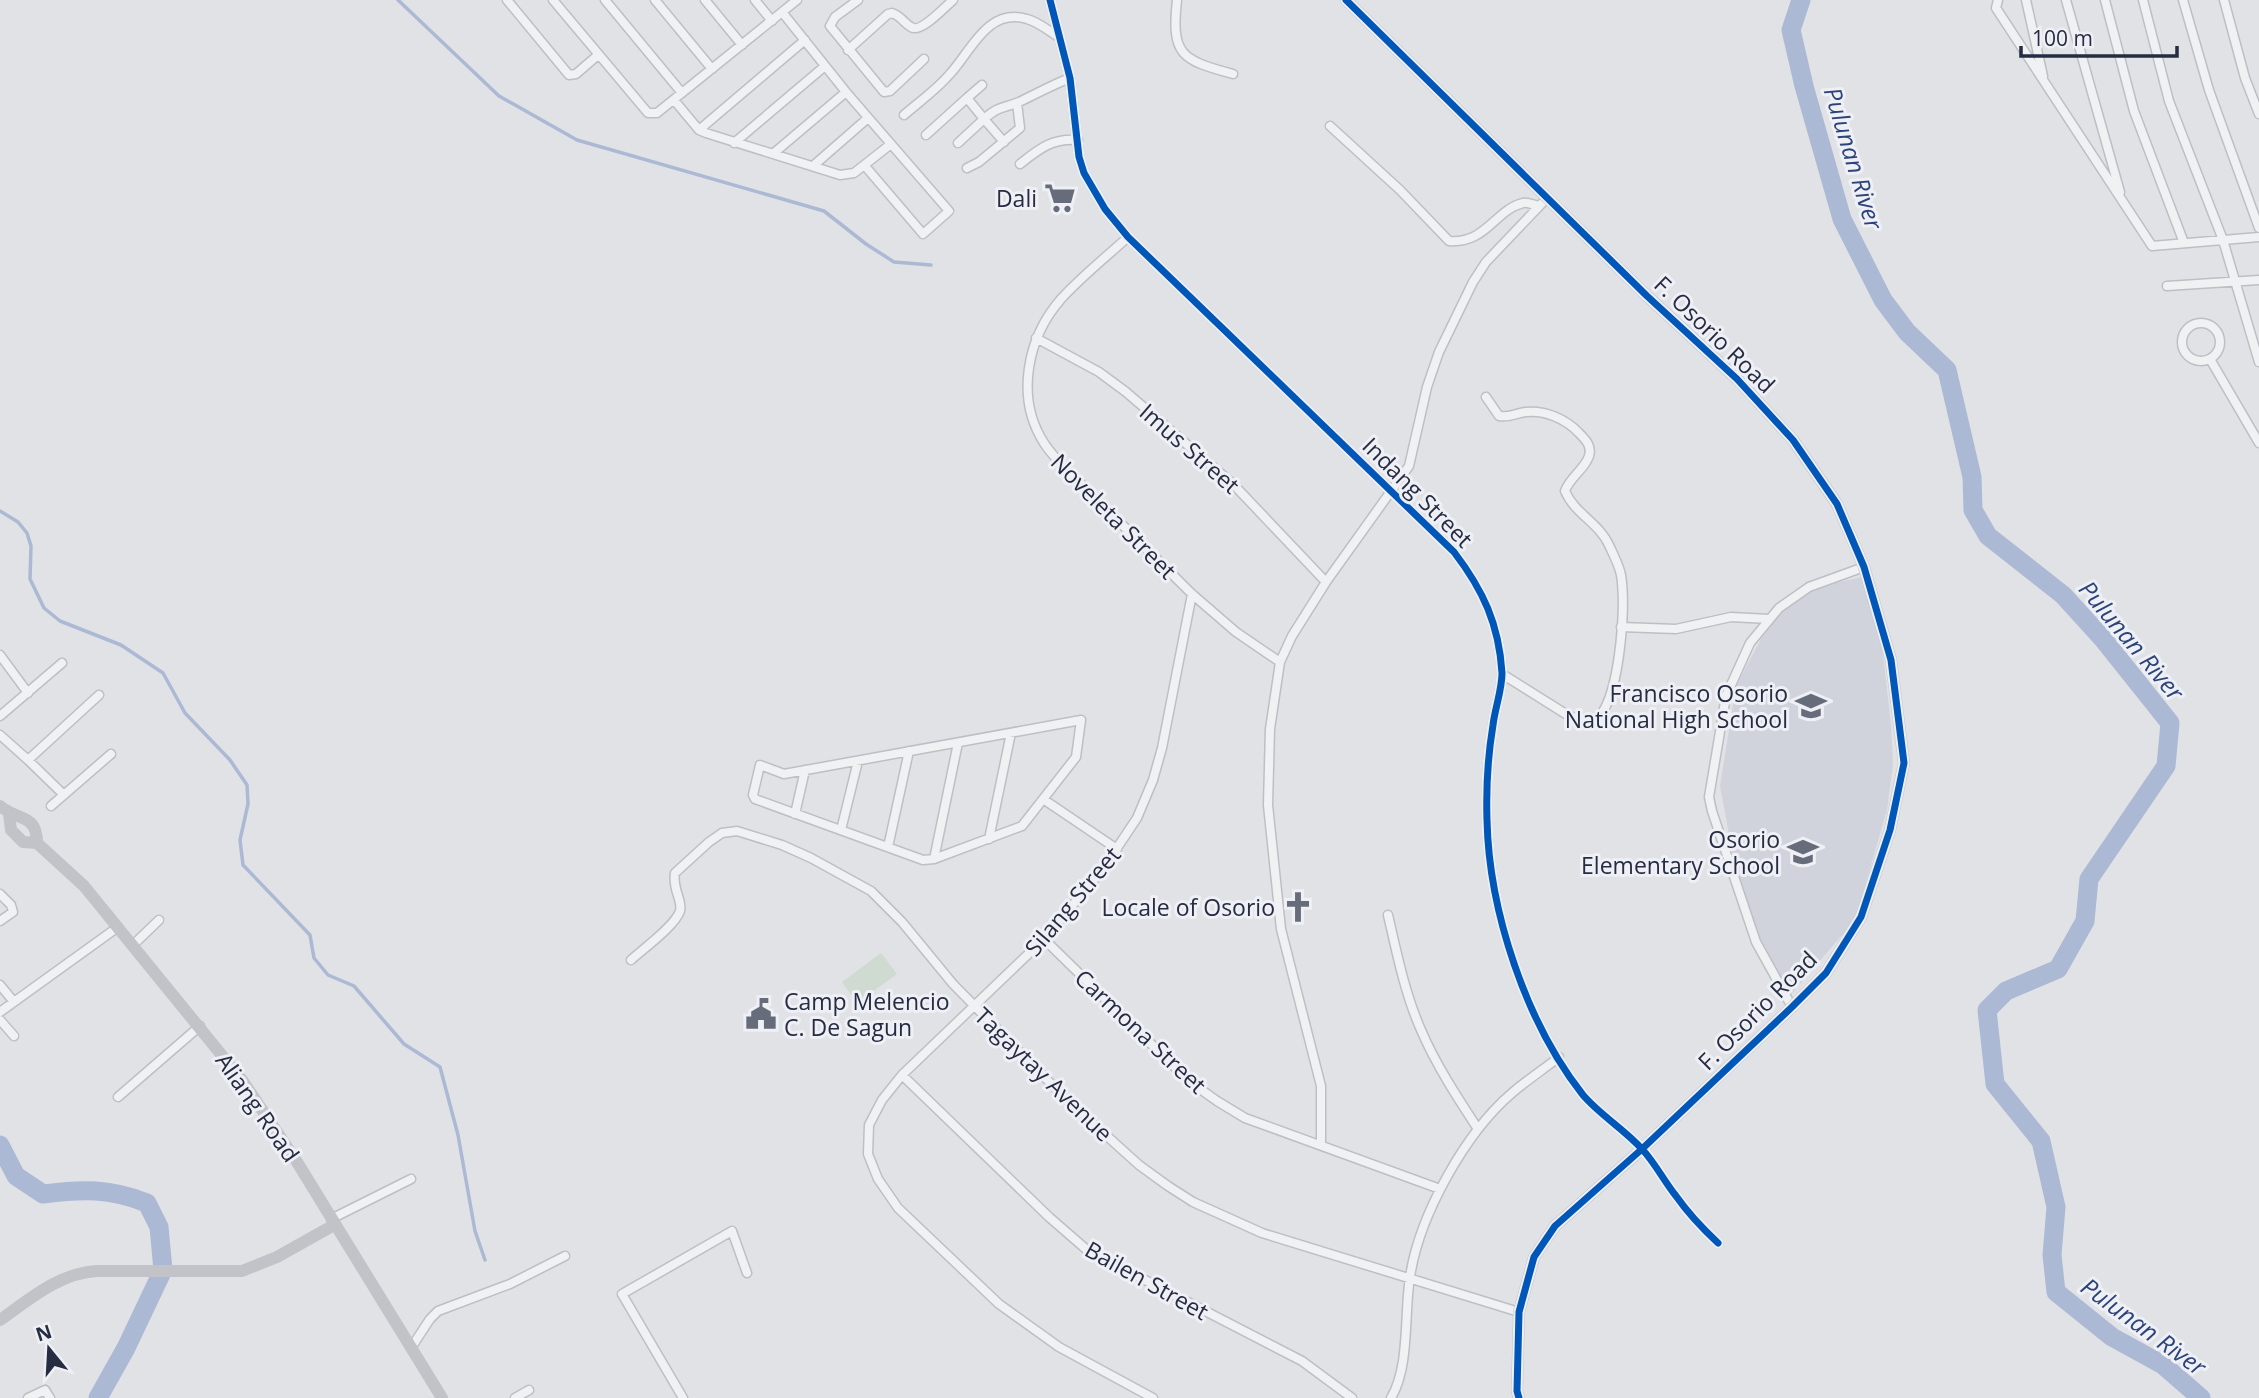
<svg xmlns="http://www.w3.org/2000/svg" width="2259" height="1398" font-family="'Open Sans',sans-serif">
	<style>
		.built { fill: #d1d3dc }
		.green { fill: #cfdad1 }
		.lines { fill: none; stroke-linecap: round; stroke-linejoin: round }
		.stream { stroke: #acb9d4; stroke-width: 3.5 }
		.river { stroke: #acb9d4; stroke-width: 19 }
		.street-casing { stroke: #bebfc4; stroke-width: 11 }
		.street { stroke: #f0f1f3; stroke-width: 8 }
		.secondary { stroke: #c2c3c9; stroke-width: 12 }
		.cycleway-casing { stroke: #eef0f6; stroke-width: 11 }
		.cycleway { stroke: #0057b8; stroke-width: 7 }
		.labels { text-anchor: middle; dominant-baseline: central; stroke-width: 6; stroke-linejoin: round; paint-order: stroke }
		.poi-label { font-size: 23px; fill: #262c41; stroke: #eef0f6; text-anchor: end }
		.street-label { font-size: 23px; fill: #262c41; stroke: #eef0f6 }
		.water-label { font-size: 24px; font-style: italic; fill: #2d4479; stroke: #eef0f6 }
	</style>
	<rect width="100%" height="100%" fill="#e1e2e6"/>
	<path class="built" d="M 1862,577 L 1882,645 L 1891,725 L 1893,764 L 1887,810 L 1855,920 L 1788,998 L 1740,894 L 1720,786 L 1736,686 L 1762,637 L 1786,607 L 1821,586 Z"/>
	<path class="green" d="M 881,953 L 897,974 L 857,1003 L 842,982 Z"/>
	<g class="lines">
		<path class="stream" d="M 398,0 L 499,96 L 577,140 L 824,211 L 866,244 L 894,262 L 931,265
			M 0,511 L 18,522 L 27,533 L 31,546 L 30,579 L 44,608 L 60,621 L 121,645 L 163,673 L 185,713 L 230,760 L 247,785 L 248,804 L 240,840 L 243,865 L 310,935 L 314,958 L 328,975 L 354,986 L 404,1044 L 440,1067 L 458,1135 L 475,1231 L 485,1260"/>
		<path class="river" d="M 1801,0 L 1791,30 L 1804,86 L 1842,219 L 1883,300 L 1907,332 L 1947,370 L 1972,477 L 1973,510 L 1988,536 L 2063,595 L 2103,639 L 2170,723 L 2166,766 L 2089,879 L 2085,921 L 2058,969 L 2006,991 L 1987,1010 L 1995,1084 L 2041,1141 L 2056,1207 L 2052,1255 L 2056,1292 L 2112,1337 L 2163,1365 L 2201,1398
			M 0,1145 L 16,1176 L 43,1194 C 82,1189 110,1188 147,1203 L 159,1227 L 163,1270 L 126,1348 L 98,1398"/>
		<defs>
			<path id="street" d="M 507,0 L 569,75 L 576,74 L 598,55
				M 553,0 L 648,113 L 657,113 L 797,0
				M 605,0 L 682,93
				M 655,0 L 712,69
				M 705,0 L 742,45
				M 755,0 L 772,21
				M 858,0 L 835,17 L 830,26 L 884,92 L 890,91 L 924,59
				M 1050,0 L 1070,78 L 1079,157 L 1084,173 L 1105,209 L 1128,237 L 1454,552 C 1483,590 1499,624 1502,673 C 1502,690 1495,708 1493,725 C 1488,755 1486,789 1487,820 C 1489,911 1526,1023 1583,1095 C 1600,1115 1624,1129 1642,1149 C 1655,1163 1664,1181 1676,1196 C 1688,1213 1702,1228 1718,1243
				M 1177,0 C 1171,55 1181,60 1233,74
				M 1998,0 L 1996,8 L 2152,246 L 2259,237
				M 2026,0 L 2043,76
				M 2066,0 L 2120,192
				M 2105,0 L 2134,111 L 2184,243
				M 2143,0 L 2169,101 L 2223,240 L 2259,362
				M 2183,0 L 2209,90 L 2259,228
				M 2224,0 L 2245,78 L 2259,114
				M 782,12 L 846,92 L 949,211 L 923,234 L 865,166
				M 848,50 L 888,14 L 892,13 C 901,16 904,23 911,27 C 920,34 945,7 953,0
				M 967,98 L 982,85
				M 674,100 L 699,130 L 706,133 L 840,175 L 854,173 L 891,144
				M 904,115 C 919,102 936,90 949,75 C 971,52 987,7 1027,19 C 1039,22 1050,32 1060,38
				M 1330,126 L 1400,190 L 1449,241 C 1486,244 1495,210 1523,203 C 1528,202 1534,205 1539,206
				M 699,130 L 805,40
				M 926,135 L 967,98 L 984,119 L 958,143
				M 1004,142 L 984,119 C 1000,105 1002,109 1019,102 C 1036,94 1052,85 1070,78
				M 734,143 L 825,66
				M 774,153 L 846,92
				M 1020,164 C 1039,149 1052,138 1078,140
				M 813,166 L 868,118
				M 967,168 L 979,162 L 1020,128 L 1017,103
				M 1128,237 C 1106,257 1081,277 1061,299 C 1027,338 1015,398 1044,443 C 1049,451 1055,457 1061,464 L 1192,594 L 1236,632 L 1280,662
				M 2167,286 L 2259,280
				M2182 342a19 19 0 1 1 38 0a19 19 0 1 1-38 0Z
				M 1036,338 L 1099,372 L 1126,392 L 1234,485 L 1326,582
				M 2210,359 L 2259,443
				M 1486,397 L 1499,416 C 1509,418 1516,413 1526,412 C 1545,410 1566,419 1579,433 C 1586,440 1592,446 1589,456 C 1585,469 1570,477 1565,491 C 1574,513 1600,524 1609,545 C 1613,554 1619,565 1621,575 C 1626,607 1620,679 1605,708 C 1602,715 1596,718 1589,722 L 1569,716 L 1502,674
				M 1621,627 L 1676,629 L 1731,617 L 1769,619
				M 0,655 L 28,693
				M 0,716 L 62,663
				M 1081,720 L 1076,757 L 1022,826 L 934,859 L 923,860 L 755,799 L 753,795 L 760,765 L 784,774 Z
				M 0,735 L 28,760 L 99,695
				M 28,760 L 64,795
				M 1043,799 L 1117,849
				M 51,806 L 111,754
				M 795,814 L 805,770
				M 841,830 L 858,761
				M 989,839 L 1011,733
				M 888,847 L 909,751
				M 934,859 L 958,743
				M 0,894 L 11,905 L 13,912 L 0,921
				M 1388,915 C 1397,954 1405,994 1421,1030 C 1436,1065 1457,1097 1478,1129
				M 1044,939 L 1189,1081 L 1217,1101 L 1245,1118 L 1440,1189
				M 133,945 L 159,920
				M 631,960 C 643,949 675,926 680,911 C 683,900 672,890 675,873 L 709,842 L 722,833 L 737,831 L 782,845 L 811,858 L 871,891 L 902,922 L 953,984 L 1066,1099 L 1139,1165 L 1168,1186 L 1193,1202 L 1262,1233 L 1519,1312
				M 0,985 L 14,1002
				M 1792,1007 L 1756,942 L 1712,811 L 1709,797 L 1726,696 L 1750,643 L 1779,608 L 1809,587 L 1864,567
				M 0,1012 L 118,927
				M 0,1020 L 14,1036
				M 902,1075 L 1049,1217 L 1087,1250 L 1302,1361 L 1352,1398
				M 118,1097 L 200,1026
				M 1321,1144 L 1321,1086 L 1281,929 L 1268,805 L 1270,729 L 1280,662 L 1292,636 L 1326,582 L 1409,466 L 1427,387 L 1439,352 L 1473,282 L 1486,262 L 1547,198
				M 331,1219 L 411,1179
				M 411,1348 L 430,1319 L 438,1311 L 510,1284 L 565,1256
				M 28,1398 L 45,1390 L 50,1398
				M 515,1398 L 529,1390
				M 683,1398 L 622,1294 L 732,1231 L 747,1273
				M 1153,1398 L 1059,1347 L 999,1304 L 898,1208 L 878,1179 L 868,1154 L 869,1125 L 882,1100 L 902,1075 L 1044,939 L 1103,869 L 1137,818 L 1153,780 L 1162,748 L 1192,594
				M 1391,1398 C 1410,1366 1404,1314 1410,1277 C 1419,1216 1465,1133 1512,1093 C 1527,1080 1544,1069 1559,1057"/>
		</defs>
		<use href="#street" class="street-casing"/>
		<use href="#street" class="street"/>
		<path class="secondary" d="M 1346,0 L 1647,296 L 1737,379 L 1793,440 L 1837,504 L 1864,567 L 1891,660 L 1904,763 L 1890,830 L 1861,917 L 1826,973 L 1792,1007 L 1642,1149 L 1555,1226 L 1534,1257 L 1519,1312 L 1517,1391 L 1519,1398
			M 0,806 C 17,821 37,813 37,843
			M 9,814 L 11,830 L 23,842 L 37,843
			M 37,843 L 84,886 L 242,1080 L 297,1162 L 442,1398
			M 0,1320 C 30,1299 59,1273 97,1271 L 242,1271 L 277,1257 L 334,1225"/>
		<defs>
			<path id="cycleway" d="M 1050,0 L 1070,78 L 1079,157 L 1084,173 L 1105,209 L 1128,237 L 1454,552 C 1483,590 1499,624 1502,673 C 1502,690 1495,708 1493,725 C 1488,755 1486,789 1487,820 C 1489,911 1526,1023 1583,1095 C 1600,1115 1624,1129 1642,1149 C 1655,1163 1664,1181 1676,1196 C 1688,1213 1702,1228 1718,1243
				M 1346,0 L 1647,296 L 1737,379 L 1793,440 L 1837,504 L 1864,567 L 1891,660 L 1904,763 L 1890,830 L 1861,917 L 1826,973 L 1792,1007 L 1642,1149 L 1555,1226 L 1534,1257 L 1519,1312 L 1517,1391 L 1519,1398"/>
		</defs>
		<use href="#cycleway" class="cycleway-casing"/>
		<use href="#cycleway" class="cycleway"/>
	</g>
	<defs>
		<symbol id="supermarket-bare" viewBox="-9 -9 18 18"><path d="M-6-5.5h2.5l.6 2H6L4.5 2H-2.5L-4.4-4H-6ZM-1.5 3.2a1.3 1.3 0 1 0 .1 0ZM3 3.2a1.3 1.3 0 1 0 .1 0Z" fill="#676c7b" stroke="#eef0f6" stroke-width="2.5" paint-order="stroke"/></symbol>
		<symbol id="school-bare" viewBox="-9 -9 18 18"><path d="M0-5L7-2L0 1L-7-2ZM-4 1L0 2.5L4 1V4Q0 6-4 4Z" fill="#676c7b" stroke="#eef0f6" stroke-width="2.5" paint-order="stroke"/></symbol>
		<symbol id="church-bare" viewBox="-9 -9 18 18"><path d="M-1.2-6h2.4v3.5h3.3v2.4h-3.3V6h-2.4V-.1h-3.3v-2.4h3.3Z" fill="#676c7b" stroke="#eef0f6" stroke-width="2.5" paint-order="stroke"/></symbol>
		<symbol id="civic-bare" viewBox="-9 -9 18 18"><path d="M-.6-6.5H3V-4.5H.6V-3L4-1V1h2V6H-6V1h2V-1L-.6-3ZM-1.2 2.5V6h2.4V2.5Z" fill="#676c7b" stroke="#eef0f6" stroke-width="2.5" paint-order="stroke"/></symbol>
	</defs>
	<g fill-rule="evenodd">
		<use href="#supermarket-bare" x="1038" y="176" width="44" height="44"/>
		<use href="#school-bare" x="1789" y="684" width="44" height="44"/>
		<use href="#school-bare" x="1781" y="830" width="44" height="44"/>
		<use href="#church-bare" x="1276" y="885" width="44" height="44"/>
		<use href="#civic-bare" x="739" y="992" width="44" height="44"/>
	</g>
	<g class="labels">
		<g class="poi-label">
			<text x="1037" y="198">Dali</text>
			<text x="1788" y="693">Francisco Osorio<tspan x="1788" dy="26">National High School</tspan></text>
			<text x="1780" y="839">Osorio<tspan x="1780" dy="26">Elementary School</tspan></text>
			<text x="1275" y="907">Locale of Osorio</text>
			<text x="784" y="1001" text-anchor="start">Camp Melencio<tspan x="784" dy="26">C. De Sagun</tspan></text>
		</g>
		<g class="street-label">
			<text transform="translate(1715 334) rotate(44)">F. Osorio Road</text>
			<text transform="translate(1190 448) rotate(41)">Imus Street</text>
			<text transform="translate(1418 492) rotate(45)">Indang Street</text>
			<text transform="translate(1114 516) rotate(45)">Noveleta Street</text>
			<text transform="translate(1072 901) rotate(-50)">Silang Street</text>
			<text transform="translate(1757 1010) rotate(-45)">F. Osorio Road</text>
			<text transform="translate(1141 1031) rotate(43)">Carmona Street</text>
			<text transform="translate(1044 1074) rotate(44)">Tagaytay Avenue</text>
			<text transform="translate(258 1107) rotate(55)">Aliang Road</text>
			<text transform="translate(1147 1280) rotate(29)">Bailen Street</text>
		</g>
		<g class="water-label">
			<text transform="translate(1854 158) rotate(73)">Pulunan River</text>
			<text transform="translate(2132 640) rotate(50)">Pulunan River</text>
			<text transform="translate(2144 1326) rotate(36)">Pulunan River</text>
		</g>
	</g>
	<g transform="translate(49 1349) rotate(342)" stroke="#eef0f6" stroke-width="5" paint-order="stroke">
	<path d="M0-5L12 26L0 18L-12 26Z" fill="#262c41"/>
	<text y="-10" font-size="19" font-weight="bold" text-anchor="middle" fill="#262c41">N</text>
	</g>
	<path d="M2021 46v10h156v-10" fill="none" stroke="#262c41" stroke-width="3.5"/>
	<text x="2032" y="46" font-size="21" fill="#262c41" stroke="#eef0f6" stroke-width="5" paint-order="stroke">100 m</text>
</svg>
